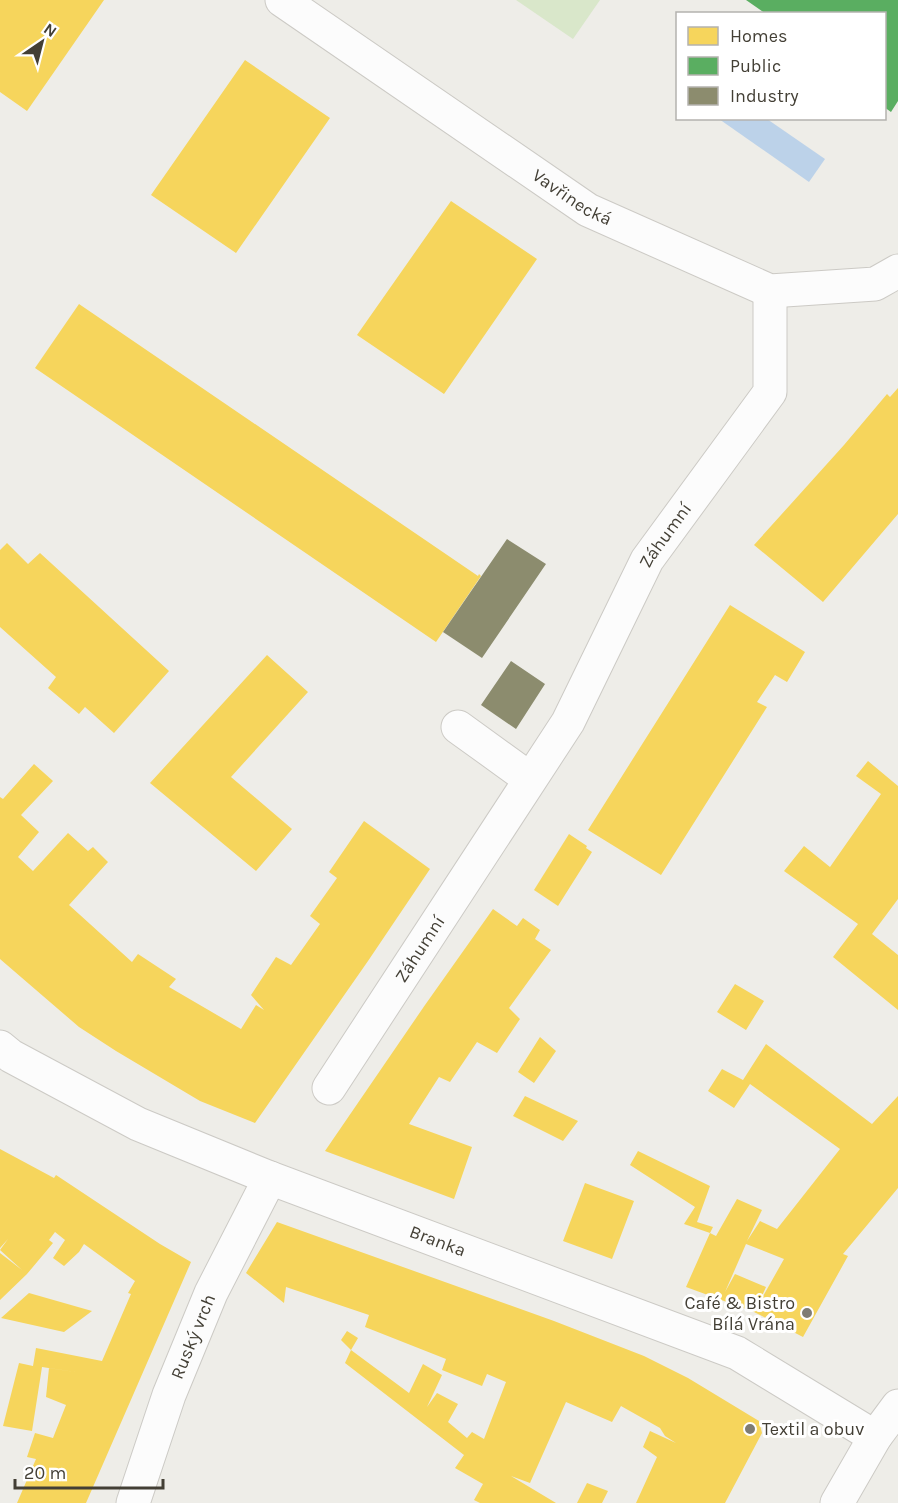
<svg xmlns="http://www.w3.org/2000/svg" width="898" height="1503" font-family="Karla,sans-serif">
	<style>
		.green { fill: #d9e7ca }
		.water { fill: #bcd2e9 }
		.homes { fill: #f6d55c; fill-rule: evenodd }
		.public { fill: #5aae61 }
		.industry { fill: #8c8c6e }
		.lines { fill: none; stroke-linecap: round; stroke-linejoin: round }
		.minor-casing { stroke: #cccac5; stroke-width: 35 }
		.minor { stroke: #fcfcfc; stroke-width: 33 }
		.poi-dot { fill: #7f7c74; stroke: #fff; stroke-width: 2 }
		.labels { text-anchor: middle; dominant-baseline: central; stroke-width: 6; stroke-linejoin: round; paint-order: stroke }
		.street-label { font-size: 18px; fill: #433f35; stroke: #fff }
		.poi-label { font-size: 18px; fill: #433f35; stroke: #fff; text-anchor: end }
	</style>
	<rect width="100%" height="100%" fill="#eeede8"/>
	<path class="green" d="M 516,0 L 600,0 L 573,39 Z"/>
	<path class="water" d="M 719,119 L 767,119 L 825,159 L 809,182 Z"/>
	<path class="homes" d="M 0,0 L 104,0 L 27,111 L 0,92 Z
		M 245,60 L 330,118 L 236,253 L 151,195 Z
		M 451,201 L 537,259 L 444,394 L 357,335 Z
		M 79,304 L 478,576 L 479,574 L 481,576 L 436,642 L 35,368 Z
		M 898,388 L 898,514 L 823,602 L 754,545 L 844,445 L 887,394 L 890,397 Z
		M 7,543 L 28,564 L 40,553 L 169,671 L 114,733 L 85,707 L 79,714 L 48,688 L 56,677 L 0,627 L 0,550 Z
		M 730,605 L 805,652 L 787,682 L 775,675 L 757,702 L 767,707 L 661,875 L 588,830 Z
		M 267,655 L 308,692 L 231,777 L 292,829 L 256,871 L 150,783 Z
		M 868,761 L 898,786 L 898,899 L 872,934 L 898,955 L 898,1010 L 833,957 L 858,924 L 784,871 L 804,846 L 830,867 L 881,794 L 856,776 Z
		M 34,764 L 53,781 L 21,815 L 39,832 L 18,857 L 33,871 L 68,833 L 88,851 L 93,847 L 108,862 L 69,905 L 132,962 L 138,954 L 176,979 L 169,987 L 241,1029 L 256,1005 L 264,1010 L 251,995 L 276,957 L 291,965 L 320,924 L 310,916 L 337,878 L 329,872 L 364,821 L 430,869 L 368,961 L 255,1123 L 200,1101 L 116,1051 L 79,1027 L 0,959 L 0,797 L 3,799 Z
		M 569,834 L 587,846 L 586,848 L 592,852 L 558,906 L 534,890 Z
		M 493,909 L 517,926 L 523,918 L 540,930 L 535,939 L 551,950 L 509,1008 L 520,1019 L 497,1053 L 477,1042 L 450,1082 L 439,1077 L 409,1124 L 472,1147 L 454,1199 L 325,1151 L 425,1005 Z
		M 735,984 L 764,1001 L 746,1030 L 717,1012 Z
		M 540,1037 L 556,1051 L 534,1083 L 518,1072 Z
		M 766,1044 L 872,1124 L 898,1096 L 898,1188 L 843,1254 L 848,1256 L 803,1337 L 754,1312 L 686,1287 L 710,1233 L 716,1236 L 737,1199 L 762,1210 L 747,1241 L 760,1221 L 777,1229 L 840,1149 L 750,1084 L 734,1108 L 708,1091 L 722,1069 L 743,1080 ZM 746,1244 L 784,1259 L 757,1307 L 766,1287 L 735,1274 L 725,1292 Z
		M 525,1096 L 578,1121 L 563,1141 L 513,1116 Z
		M 0,1149 L 54,1178 L 56,1175 L 160,1244 L 191,1262 L 86,1503 L 17,1503 L 36,1459 L 27,1457 L 35,1433 L 53,1438 L 66,1405 L 46,1397 L 49,1368 L 88,1374 L 42,1367 L 32,1431 L 3,1426 L 19,1363 L 33,1366 L 36,1348 L 102,1361 L 131,1294 L 128,1293 L 135,1281 L 84,1244 L 79,1252 L 64,1266 L 53,1258 L 65,1240 L 55,1232 L 49,1240 L 53,1243 L 27,1274 L 0,1300 L 0,1253 L 22,1270 L 0,1250 L 8,1239 L 0,1248 Z
		M 638,1151 L 710,1186 L 697,1222 L 713,1227 L 710,1233 L 684,1224 L 695,1207 L 630,1165 Z
		M 585,1183 L 634,1201 L 612,1259 L 563,1241 Z
		M 277,1222 L 554,1321 L 644,1356 L 688,1378 L 759,1421 L 762,1433 L 725,1503 L 636,1503 L 657,1457 L 643,1447 L 650,1431 L 676,1443 L 665,1436 L 660,1428 L 621,1406 L 612,1422 L 566,1402 L 530,1483 L 511,1476 L 556,1503 L 480,1503 L 474,1500 L 483,1484 L 455,1468 L 464,1455 L 345,1363 L 351,1350 L 409,1393 L 423,1364 L 442,1375 L 427,1407 L 437,1393 L 458,1404 L 448,1422 L 467,1438 L 472,1432 L 484,1439 L 506,1382 L 487,1374 L 482,1386 L 442,1370 L 446,1359 L 365,1327 L 369,1315 L 286,1287 L 284,1303 L 246,1273 Z
		M 29,1293 L 92,1311 L 64,1332 L 1,1318 Z
		M 347,1331 L 358,1338 L 351,1350 L 341,1340 Z
		M 587,1483 L 608,1491 L 602,1503 L 577,1503 Z"/>
	<path class="public" d="M 746,0 L 898,0 L 898,101 L 891,112 L 884,107 L 884,14 L 766,14 Z"/>
	<path class="industry" d="M 507,539 L 546,564 L 482,658 L 443,632 Z
		M 511,661 L 545,684 L 516,729 L 481,705 Z"/>
	<g class="lines">
		<defs>
			<g id="minor">
				<path id="s1" d="M 282,0 L 588,210 L 770,291 L 875,284 L 898,271"/>
				<path d="M 458,727 L 530,779"/>
				<path id="s2" d="M 0,1047 L 11,1056 L 138,1124 L 270,1178 L 737,1353 L 875,1437"/>
				<path id="s3" d="M 329,1088 L 568,722 L 647,560 L 770,392 L 770,291"/>
				<path id="s4" d="M 133,1503 L 169,1395 L 211,1293 L 270,1178"/>
				<path d="M 837,1503 L 875,1437 L 898,1406"/>
			</g>
		</defs>
		<use href="#minor" class="minor-casing"/>
		<use href="#minor" class="minor"/>
	</g>
	<g class="poi-dot">
		<circle cx="807" cy="1313" r="6"/>
		<circle cx="750" cy="1429" r="6"/>
	</g>
	<g class="labels">
		<g class="street-label">
			<text stroke="none"><textPath href="#s1" startOffset="351">Vavřinecká</textPath></text>
			<text stroke="none"><textPath href="#s3" startOffset="648">Záhumní</textPath></text>
			<text stroke="none"><textPath href="#s3" startOffset="166">Záhumní</textPath></text>
			<text stroke="none"><textPath href="#s2" startOffset="480">Branka</textPath></text>
			<text stroke="none"><textPath href="#s4" startOffset="177">Ruský vrch</textPath></text>
		</g>
		<g class="poi-label">
			<text x="795" y="1303">Café &amp; Bistro<tspan x="795" dy="21">Bílá Vrána</tspan></text>
			<text x="762" y="1429" text-anchor="start">Textil a obuv</text>
		</g>
	</g>
	<rect x="676" y="12" width="210" height="108" fill="#ffffff" stroke="#b4b2ae" stroke-width="1.5"/>
	<rect x="688" y="27" width="30" height="18" fill="#f6d55c" stroke="#b4b2ae" stroke-width="1.5"/>
	<text x="730" y="42" font-size="18" fill="#433f35">Homes</text>
	<rect x="688" y="57" width="30" height="18" fill="#5aae61" stroke="#b4b2ae" stroke-width="1.5"/>
	<text x="730" y="72" font-size="18" fill="#433f35">Public</text>
	<rect x="688" y="87" width="30" height="18" fill="#8c8c6e" stroke="#b4b2ae" stroke-width="1.5"/>
	<text x="730" y="102" font-size="18" fill="#433f35">Industry</text>
	<g transform="translate(42 42) rotate(35)" stroke="#ffffff" stroke-width="4.5" paint-order="stroke">
	<path d="M0-4.5L10 22L0 15L-10 22Z" fill="#433f35"/>
	<text y="-9" font-size="16" font-weight="bold" text-anchor="middle" fill="#433f35">N</text>
	</g>
	<path d="M15 1479v9h148v-9" fill="none" stroke="#433f35" stroke-width="3"/>
	<text x="24" y="1479" font-size="18" fill="#433f35" stroke="#ffffff" stroke-width="4.5" paint-order="stroke">20 m</text>
</svg>
